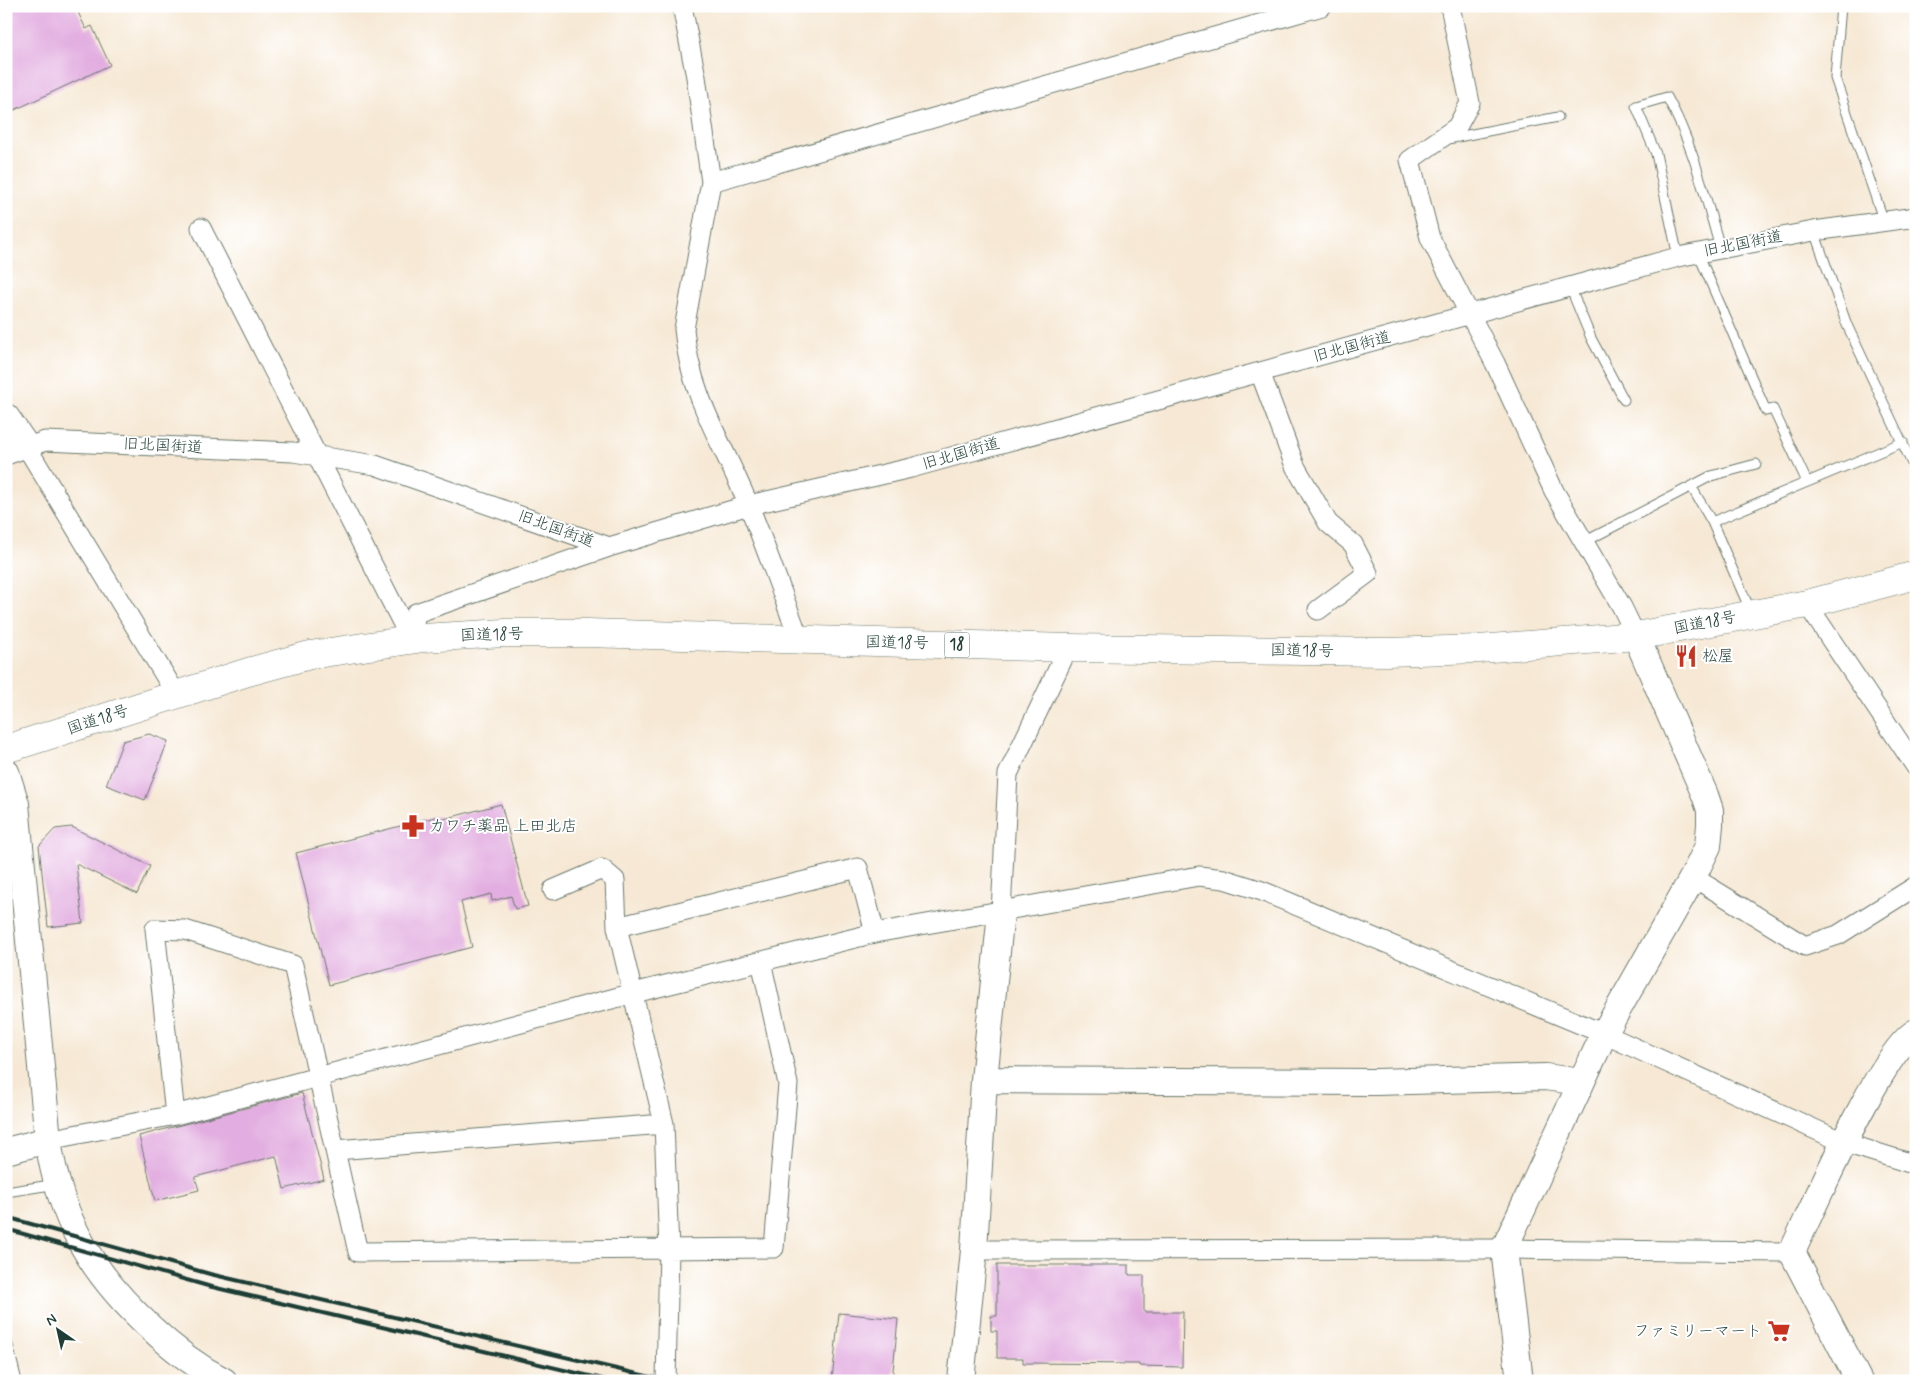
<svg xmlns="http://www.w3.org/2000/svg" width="1922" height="1387" font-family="Mynerve,'Klee One',sans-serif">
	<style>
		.building { fill: #e2ade0 }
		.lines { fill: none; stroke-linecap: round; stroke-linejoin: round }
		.lane-casing { stroke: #6a796c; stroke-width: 11 }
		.street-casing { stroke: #6a796c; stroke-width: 21 }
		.secondary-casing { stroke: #6a796c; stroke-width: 28 }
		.highway-casing { stroke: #6a796c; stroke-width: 29 }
		.lane { stroke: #fff; stroke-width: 9 }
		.street { stroke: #fff; stroke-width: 19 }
		.secondary { stroke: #fff; stroke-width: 26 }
		.highway { stroke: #fff; stroke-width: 28 }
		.rail { stroke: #1f3d34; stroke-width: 4 }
		.labels { text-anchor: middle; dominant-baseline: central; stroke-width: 4; stroke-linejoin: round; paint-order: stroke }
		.shield { fill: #fff; stroke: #627771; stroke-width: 1 }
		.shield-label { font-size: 15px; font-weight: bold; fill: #1f3d34 }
		.street-label { font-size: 16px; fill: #1f3d34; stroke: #fff }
		.poi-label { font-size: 16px; fill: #1f3d34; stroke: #fff; text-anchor: start }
	</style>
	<rect width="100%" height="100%" fill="#fff"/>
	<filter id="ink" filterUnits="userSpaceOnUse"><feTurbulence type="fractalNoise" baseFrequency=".02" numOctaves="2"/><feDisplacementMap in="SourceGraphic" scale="10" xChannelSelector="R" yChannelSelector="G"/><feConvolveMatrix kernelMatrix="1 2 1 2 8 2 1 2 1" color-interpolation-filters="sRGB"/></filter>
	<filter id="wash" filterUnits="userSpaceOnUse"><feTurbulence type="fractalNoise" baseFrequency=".0096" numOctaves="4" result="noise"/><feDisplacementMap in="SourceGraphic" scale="20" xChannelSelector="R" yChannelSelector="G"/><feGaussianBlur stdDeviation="1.12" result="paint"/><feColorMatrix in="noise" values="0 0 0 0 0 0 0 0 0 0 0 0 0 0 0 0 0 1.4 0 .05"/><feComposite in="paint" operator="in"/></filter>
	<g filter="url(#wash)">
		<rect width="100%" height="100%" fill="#f6e8d4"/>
		<g id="blocks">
			<path class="building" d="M 6,6 L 75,6 L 86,29 L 92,26 L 110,65 L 6,114 Z
				M 149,734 L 168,741 L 145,800 L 106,785 L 123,741 Z
				M 501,804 L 528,906 L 515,909 L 511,896 L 492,901 L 491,894 L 461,902 L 472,947 L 329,985 L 296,853 L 439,816 L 440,820 Z
				M 72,827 L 150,866 L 137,894 L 76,864 L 83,923 L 48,927 L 39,846 L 55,829 Z
				M 302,1093 L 324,1179 L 284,1189 L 276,1156 L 195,1177 L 199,1190 L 155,1201 L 139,1136 Z
				M 997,1265 L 1129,1265 L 1129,1275 L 1144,1275 L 1144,1312 L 1183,1312 L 1182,1367 L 1139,1366 L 1139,1364 L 1023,1363 L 1023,1358 L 997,1358 L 997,1331 L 991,1331 L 991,1316 L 997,1316 Z
				M 839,1313 L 898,1319 L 892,1381 L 832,1380 Z"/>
		</g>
	</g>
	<g filter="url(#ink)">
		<use href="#blocks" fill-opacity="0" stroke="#6a796c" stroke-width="1"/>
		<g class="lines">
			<defs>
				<path id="lane" d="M 1841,6 L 1835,78 L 1883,219
					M 1448,139 L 1558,117
					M 1814,231 L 1847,325 L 1916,472
					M 1698,253 L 1766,411 L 1773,409 L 1807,482
					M 1678,257 L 1656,154 L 1636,106 L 1667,97 C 1693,144 1705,196 1720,248
					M 1570,287 L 1591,338 L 1624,400
					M 1691,486 L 1712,522 L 1751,612
					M 1712,522 L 1903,442
					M 1584,542 L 1711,476 L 1756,464
					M 6,1192 L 57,1184
					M 6,1337 L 17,1381"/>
				<path id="street" d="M 682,6 L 696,77 L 711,182 L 684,329 C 690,397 724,445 749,506 C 767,550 783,596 800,641
					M 1450,6 L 1470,103 L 1457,127 L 1410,160 L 1430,238 L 1495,363 L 1554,491 L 1622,607 L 1636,636
					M 711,182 L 1322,6
					M 201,228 L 411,640
					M 1260,372 L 1295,466 L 1328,523 L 1353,544 L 1368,573 L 1318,610
					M 26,446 L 176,694
					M 6,455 L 45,441 L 293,452 L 375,465 L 609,547
					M 1807,604 L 1916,767
					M 411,640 L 416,613 L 609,547 L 749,505 L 911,468 L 1678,257 L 1814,231 L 1916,217
					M 1693,877 L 1805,946 L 1838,935 L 1916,886
					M 553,890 L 602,869 L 615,880 L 617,927
					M 1001,912 L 1008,774 L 1068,648
					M 175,1115 L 155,929 L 185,930 L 293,965 L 358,1252 L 774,1248 L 788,1084 L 761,961
					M 48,1140 L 175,1115 L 634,993 L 875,933 L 1199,876 L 1224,879 L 1262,891 L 1604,1034 L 1845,1143 L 1916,1165
					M 336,1150 L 664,1124
					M 974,1250 L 1504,1249 L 1792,1252
					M 666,1381 L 669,1250 L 664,1124 L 617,927 L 858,868 L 875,933"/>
				<path id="secondary" d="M 6,417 L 26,446
					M 6,772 L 16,804 L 48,1140 C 60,1219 91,1273 150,1327 C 172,1348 197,1367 224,1381
					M 984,1080 L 1376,1082 L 1545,1077 L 1581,1082
					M 6,1151 L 48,1140
					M 961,1381 L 974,1250 L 984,1080 L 1001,912
					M 1520,1381 L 1504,1249 L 1604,1034 L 1693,877 L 1708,846 L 1710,825 L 1710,810 L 1705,795 L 1636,636
					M 1859,1381 L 1792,1252 C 1812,1210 1882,1049 1916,1032"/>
				<path id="highway" d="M 6,749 L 248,672 L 310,655 L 423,638 L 504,633 L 588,633 L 1068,648 L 1387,652 L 1479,649 L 1636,636 L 1807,604 L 1916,575"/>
			</defs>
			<use href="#lane" class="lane-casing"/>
			<use href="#street" class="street-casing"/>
			<use href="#secondary" class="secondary-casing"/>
			<use href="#highway" class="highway-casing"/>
			<use href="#lane" class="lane"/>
			<use href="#street" class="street"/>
			<use href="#secondary" class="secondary"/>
			<use href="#highway" class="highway"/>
			<path class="rail" d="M 6,1217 L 210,1274 L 668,1381
				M 6,1229 L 208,1286 L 611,1381"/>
		</g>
	</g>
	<defs>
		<symbol id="restaurant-bare" viewBox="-9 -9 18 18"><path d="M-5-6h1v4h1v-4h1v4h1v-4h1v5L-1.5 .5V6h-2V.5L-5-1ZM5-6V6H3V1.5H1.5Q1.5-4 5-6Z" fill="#c8321e" stroke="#fff" stroke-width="2.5" paint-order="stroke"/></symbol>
		<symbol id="pharmacy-bare" viewBox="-9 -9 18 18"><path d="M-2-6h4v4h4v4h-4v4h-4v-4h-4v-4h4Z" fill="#c8321e" stroke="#fff" stroke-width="2.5" paint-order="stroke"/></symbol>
		<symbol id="supermarket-bare" viewBox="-9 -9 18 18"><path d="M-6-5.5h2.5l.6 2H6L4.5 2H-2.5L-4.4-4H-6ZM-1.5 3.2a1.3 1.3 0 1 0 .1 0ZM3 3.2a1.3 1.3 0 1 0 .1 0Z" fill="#c8321e" stroke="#fff" stroke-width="2.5" paint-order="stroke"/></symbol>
	</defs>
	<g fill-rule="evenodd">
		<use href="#restaurant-bare" x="1670" y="640" width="32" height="32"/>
		<use href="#pharmacy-bare" x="397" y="810" width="32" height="32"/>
		<use href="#supermarket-bare" x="1763" y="1315" width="32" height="32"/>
	</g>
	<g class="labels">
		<rect class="shield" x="944.5" y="632.5" width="25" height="25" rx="4"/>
		<g class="shield-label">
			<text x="957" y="645">18</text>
		</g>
		<g class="street-label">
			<text transform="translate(1743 244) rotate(-11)">旧北国街道</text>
			<text transform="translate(1352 347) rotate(-15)">旧北国街道</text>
			<text transform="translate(163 446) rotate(3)">旧北国街道</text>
			<text transform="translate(961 454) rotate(-16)">旧北国街道</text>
			<text transform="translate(556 529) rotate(20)">旧北国街道</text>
			<text transform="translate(1705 623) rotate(-11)">国道18号</text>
			<text transform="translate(492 635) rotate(-2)">国道18号</text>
			<text transform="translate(897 643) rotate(1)">国道18号</text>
			<text transform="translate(1302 651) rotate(1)">国道18号</text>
			<text transform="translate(98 720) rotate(-18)">国道18号</text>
		</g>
		<g class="poi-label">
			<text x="1702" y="656">松屋</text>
			<text x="429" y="826">カワチ薬品 上田北店</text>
			<text x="1762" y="1331" text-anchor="end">ファミリーマート</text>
		</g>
	</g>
	<rect width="1922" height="1387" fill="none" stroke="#fff" stroke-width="25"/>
	<g transform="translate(58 1330) rotate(326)" stroke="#ffffff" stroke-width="4" paint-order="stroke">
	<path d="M0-4L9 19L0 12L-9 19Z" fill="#1f3d34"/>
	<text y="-8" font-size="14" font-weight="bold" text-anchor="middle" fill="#1f3d34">N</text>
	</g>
</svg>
